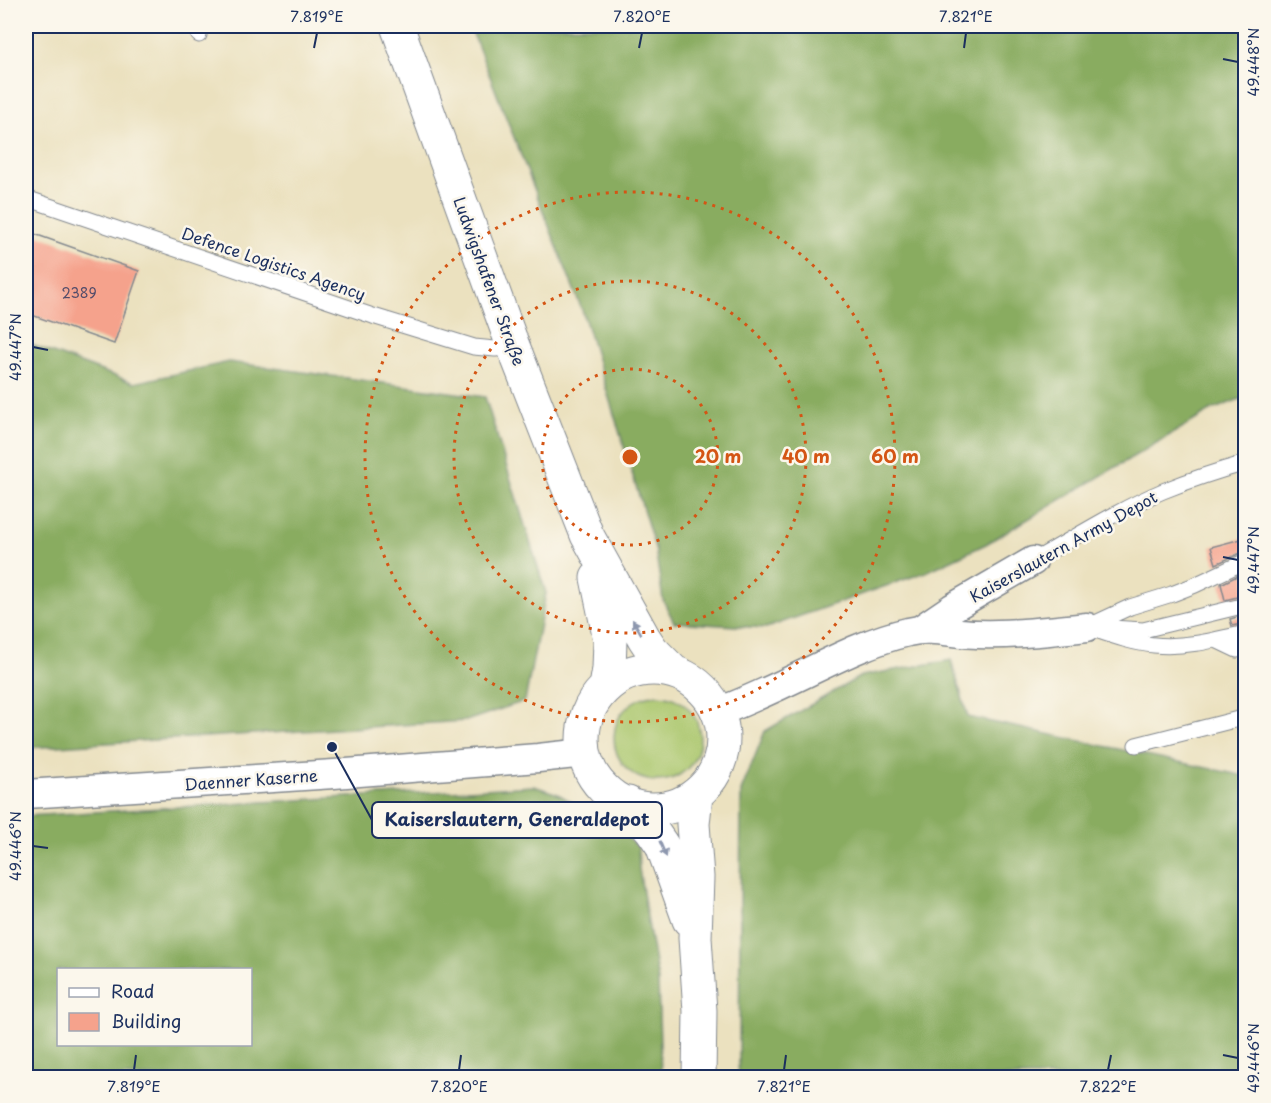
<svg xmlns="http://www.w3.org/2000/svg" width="1271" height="1103" font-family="'Playpen Sans',sans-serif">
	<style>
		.green { fill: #acc76e; stroke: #647b66; stroke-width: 1.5 }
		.forest { fill: #89ac61; stroke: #526e60; stroke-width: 1.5; fill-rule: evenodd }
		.building { fill: #f5a28c }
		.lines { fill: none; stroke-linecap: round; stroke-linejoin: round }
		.lane-casing { stroke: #83888e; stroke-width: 17 }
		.street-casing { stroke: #83888e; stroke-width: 31 }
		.secondary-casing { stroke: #83888e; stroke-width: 35 }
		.lane { stroke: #fff; stroke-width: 15 }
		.street { stroke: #fff; stroke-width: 28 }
		.secondary { stroke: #fff; stroke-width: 33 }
		.oneway { fill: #8d97ae }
		.ticks { fill: none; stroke: #1b2f5e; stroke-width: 2 }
		.ring { fill: none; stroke: #d45514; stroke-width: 3; stroke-dasharray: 3 6 }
		.labels { text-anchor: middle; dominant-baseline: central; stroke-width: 5; stroke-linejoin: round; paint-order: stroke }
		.number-label { font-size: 14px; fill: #524c6a }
		.street-label { font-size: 16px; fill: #1b2f5e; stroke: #fbf7ec }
		.centre { fill: #d45514; stroke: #fbf7ec; stroke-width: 3 }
		.ring-label { font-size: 18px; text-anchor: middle; font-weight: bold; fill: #d45514; stroke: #fbf7ec; stroke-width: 5; stroke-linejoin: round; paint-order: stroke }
		.leader { fill: none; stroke: #1b2f5e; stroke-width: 2 }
		.callout-dot { fill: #1b2f5e; stroke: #fbf7ec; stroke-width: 2 }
		.callout { fill: #fbf7ec; stroke: #1b2f5e; stroke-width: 2 }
		.callout-label { font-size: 18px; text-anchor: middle; font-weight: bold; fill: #1b2f5e }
		.neatline { fill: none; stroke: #1b2f5e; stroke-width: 2 }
		.ticks-label { font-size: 15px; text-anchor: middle; fill: #1b2f5e }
	</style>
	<rect width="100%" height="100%" fill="#fbf7ec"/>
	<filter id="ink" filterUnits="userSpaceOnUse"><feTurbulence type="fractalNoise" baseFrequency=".0167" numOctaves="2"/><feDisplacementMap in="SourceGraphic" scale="12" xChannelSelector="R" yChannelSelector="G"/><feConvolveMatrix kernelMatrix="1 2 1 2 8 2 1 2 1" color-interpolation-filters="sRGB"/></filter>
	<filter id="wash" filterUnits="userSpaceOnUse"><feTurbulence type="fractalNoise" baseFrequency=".008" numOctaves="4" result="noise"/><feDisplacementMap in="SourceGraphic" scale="24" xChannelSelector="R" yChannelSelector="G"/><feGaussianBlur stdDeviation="1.35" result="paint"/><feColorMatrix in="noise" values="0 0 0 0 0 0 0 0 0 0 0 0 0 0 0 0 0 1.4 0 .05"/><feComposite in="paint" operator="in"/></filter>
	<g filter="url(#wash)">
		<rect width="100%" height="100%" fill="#ebe1bf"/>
		<path class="green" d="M614 738a43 43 0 1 1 86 0a43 43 0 1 1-86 0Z"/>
		<path class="forest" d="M 470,26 L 1245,26 L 1245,397 L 1212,410 L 986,544 L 926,572 L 766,628 L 674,622 L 663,600 L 655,548 L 582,310 Z
			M 26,343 L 134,383 L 229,362 L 485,397 L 546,593 L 525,701 L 466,721 L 26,748 Z
			M 951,660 L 968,717 L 1245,776 L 1245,1077 L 737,1077 L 739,1062 L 741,791 L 765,731 L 861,676 Z
			M 534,786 L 558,794 L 614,826 L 638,847 L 639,869 L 658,981 L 661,1077 L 26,1077 L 26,816 ZM 58,970 L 250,970 L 250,1044 L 58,1044 Z"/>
		<g id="blocks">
			<path class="building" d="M 26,231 L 139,271 L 114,344 L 26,313 Z
				M 1245,538 L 1245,551 L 1216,564 L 1211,547 Z
				M 1245,572 L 1245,595 L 1225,600 L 1221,584 Z
				M 1245,615 L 1245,623 L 1232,626 L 1230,619 Z"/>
		</g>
	</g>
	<g filter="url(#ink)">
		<use href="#blocks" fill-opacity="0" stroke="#83888e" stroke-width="1.5"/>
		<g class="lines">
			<defs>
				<path id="lane" d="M 193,26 L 199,35
					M 26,198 L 373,316 L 474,347 L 495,349 L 513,346
					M 1033,561 C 1076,537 1118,510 1163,491 C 1190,480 1217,471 1246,463
					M 1087,627 L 1130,607 L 1172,594 L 1195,585 L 1246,561
					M 1087,627 C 1108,634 1131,643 1154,645 C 1185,648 1215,640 1246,633
					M 1111,628 L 1143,630 L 1246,605
					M 1216,640 L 1237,650 L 1246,648
					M 1136,745 L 1246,717"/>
				<path id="street" d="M 921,629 L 952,608 L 1033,561
					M 718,712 C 748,701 777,687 806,673 C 839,657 873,640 908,632 C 931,626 954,634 977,634 C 1014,635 1050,631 1087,627
					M 26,794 L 334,774 L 538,758 L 585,753"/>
				<path id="secondary" d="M 397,26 L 513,346 L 587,535 L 644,638 L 652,650 L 674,672
					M 597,578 L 610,640 L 609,669 L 606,687
					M583 739a70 70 0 1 1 140 0a70 70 0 1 1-140 0Z
					M 696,795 L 693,824 L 697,877 L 695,938 L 700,1011 L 699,1078
					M 628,803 L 651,829 L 662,845 L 689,920"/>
			</defs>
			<use href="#lane" class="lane-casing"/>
			<use href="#street" class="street-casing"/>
			<use href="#secondary" class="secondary-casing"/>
			<use href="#lane" class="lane"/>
			<use href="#street" class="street"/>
			<use href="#secondary" class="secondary"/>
		</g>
		<defs><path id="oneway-solid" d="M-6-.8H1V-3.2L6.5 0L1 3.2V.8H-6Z" transform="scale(1.5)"/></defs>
		<g class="oneway">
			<use href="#oneway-solid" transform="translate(637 627) rotate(-121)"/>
			<use href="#oneway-solid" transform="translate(663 849) rotate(67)"/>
		</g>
	</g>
	<path class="ticks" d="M 314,48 L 317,33M 639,48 L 642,33M 964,48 L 966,33M 1223,59 L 1238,62M 33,347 L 48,350M 1223,557 L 1238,560M 33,846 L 48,848M 1223,1055 L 1238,1058M 134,1070 L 136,1055M 459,1070 L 461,1055M 784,1070 L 786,1055M 1108,1070 L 1111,1055"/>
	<g class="ring">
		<circle cx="630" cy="457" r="88"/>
		<circle cx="630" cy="457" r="176"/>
		<circle cx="630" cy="457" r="265"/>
	</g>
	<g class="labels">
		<g class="number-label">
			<text x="79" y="292">2389</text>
		</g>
		<g class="street-label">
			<text transform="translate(274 263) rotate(19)">Defence Logistics Agency</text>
			<text transform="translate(490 281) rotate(70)">Ludwigshafener Straße</text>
			<text transform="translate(1063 546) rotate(-29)">Kaiserslautern Army Depot</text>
			<text transform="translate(251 779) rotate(-4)">Daenner Kaserne</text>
		</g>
	</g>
	<circle cx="630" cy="457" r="9" class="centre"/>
	<g class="ring-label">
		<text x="718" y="463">20 m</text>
		<text x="806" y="463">40 m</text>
		<text x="895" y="463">60 m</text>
	</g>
	<path class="leader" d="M332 747L372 820"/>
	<circle class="callout-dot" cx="332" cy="747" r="6"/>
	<rect class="callout" x="372" y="802" width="290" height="36" rx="6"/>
	<g class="callout-label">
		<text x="517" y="826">Kaiserslautern, Generaldepot</text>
	</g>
	<rect width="1271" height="1103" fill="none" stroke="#fbf7ec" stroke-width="66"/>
	<rect x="57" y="968" width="195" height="78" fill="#fbf7ec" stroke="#a1a7b3" stroke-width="1.5"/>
	<rect x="69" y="988" width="30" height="9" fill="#ffffff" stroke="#a1a7b3" stroke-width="1.5"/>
	<text x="111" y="998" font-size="18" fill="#1b2f5e">Road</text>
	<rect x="69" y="1013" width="30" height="18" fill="#f5a28c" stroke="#a1a7b3" stroke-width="1.5"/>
	<text x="111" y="1028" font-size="18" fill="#1b2f5e">Building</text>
	<rect x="33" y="33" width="1205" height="1037" class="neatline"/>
	<g class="ticks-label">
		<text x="317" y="22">7.819°E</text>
		<text x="642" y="22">7.820°E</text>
		<text x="966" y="22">7.821°E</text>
		<text transform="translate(1254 62) rotate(-90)" y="5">49.448°N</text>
		<text transform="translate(16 347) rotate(-90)" y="5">49.447°N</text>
		<text transform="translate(1254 560) rotate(-90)" y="5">49.447°N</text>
		<text transform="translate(16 846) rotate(-90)" y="5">49.446°N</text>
		<text transform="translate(1254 1058) rotate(-90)" y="5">49.446°N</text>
		<text x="134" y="1092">7.819°E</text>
		<text x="459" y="1092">7.820°E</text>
		<text x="784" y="1092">7.821°E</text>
		<text x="1108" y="1092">7.822°E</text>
	</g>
</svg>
